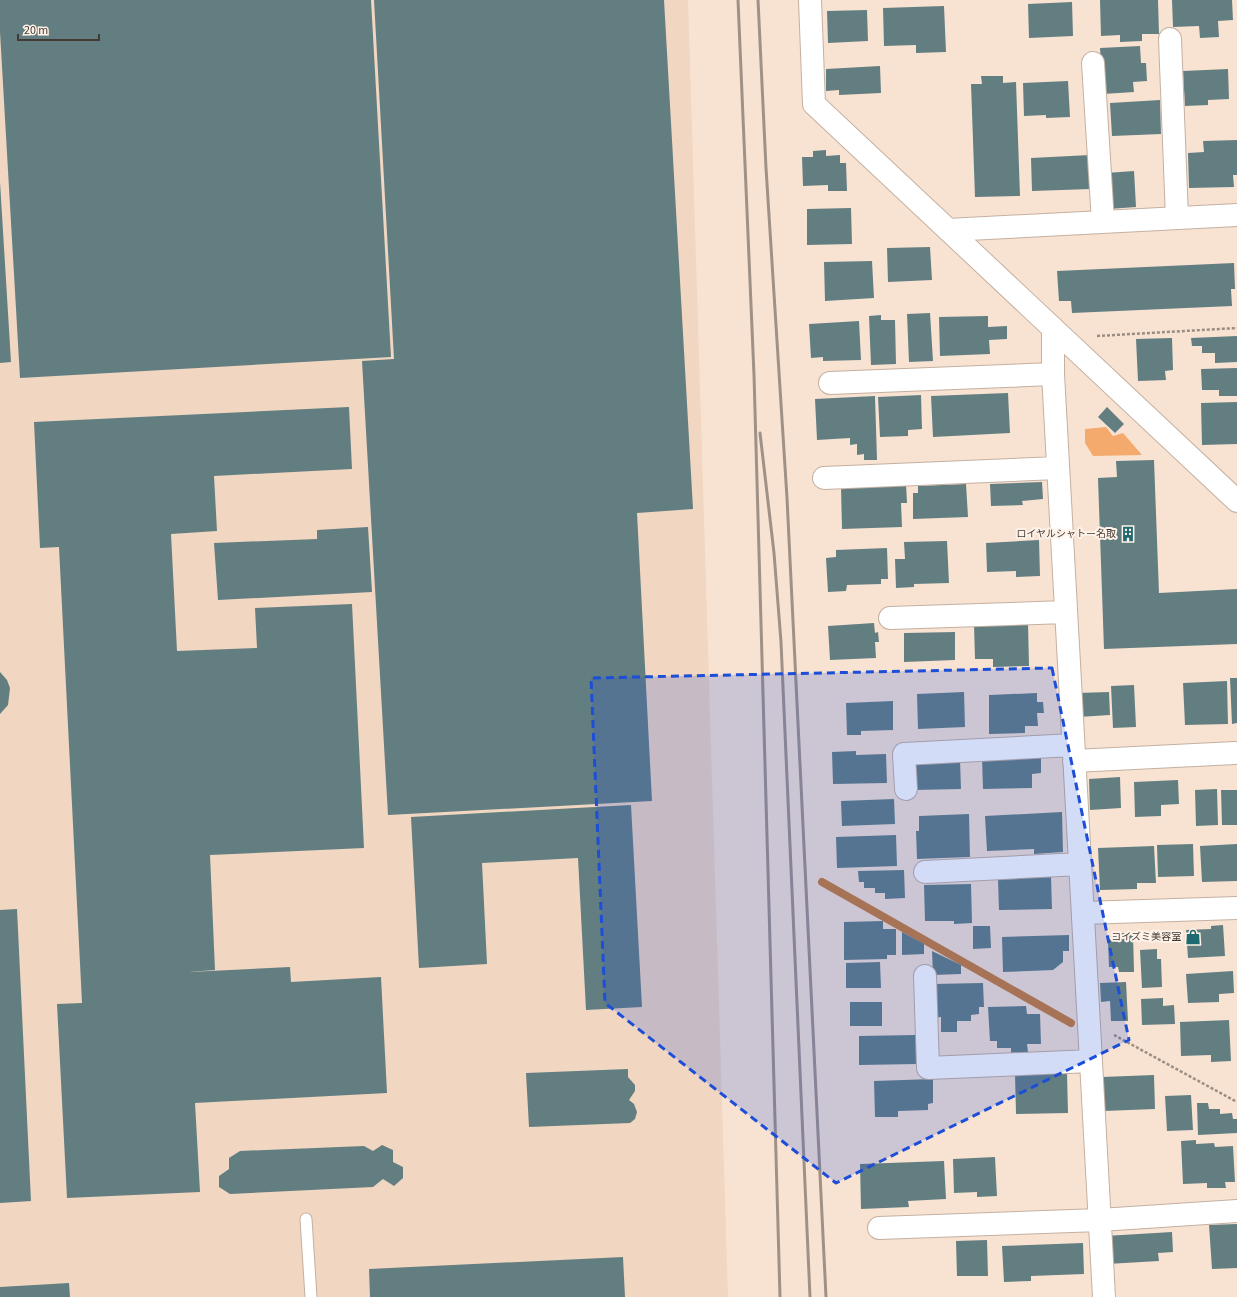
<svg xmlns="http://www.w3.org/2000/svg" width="1237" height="1297" font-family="'Source Sans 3','Noto Sans JP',sans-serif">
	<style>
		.built { fill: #f1d6c1 }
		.green { fill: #f4a96d }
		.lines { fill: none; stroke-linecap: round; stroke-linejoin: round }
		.stream { stroke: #ca7c36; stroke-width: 8 }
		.building { fill: #637e81 }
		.service-casing { stroke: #c4b0a1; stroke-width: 13 }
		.minor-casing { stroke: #c4b0a1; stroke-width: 24 }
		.path { stroke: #9b8d82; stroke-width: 2.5; stroke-dasharray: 3 2; stroke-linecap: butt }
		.service { stroke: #fff; stroke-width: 11 }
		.minor { stroke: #fff; stroke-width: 22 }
		.rail { stroke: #a09186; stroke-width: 3 }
		.marked { fill: #1d4ed8; fill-opacity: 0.2; stroke: #1d4ed8; stroke-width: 3; stroke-dasharray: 8 5; stroke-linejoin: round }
		.labels { text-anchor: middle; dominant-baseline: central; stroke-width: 4; stroke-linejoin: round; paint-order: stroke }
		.poi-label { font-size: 10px; fill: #433a34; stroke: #fff2e8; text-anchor: end }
	</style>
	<rect width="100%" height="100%" fill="#f8e3d3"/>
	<path class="built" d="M 0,0 L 688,0 L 728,1297 L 0,1297 Z"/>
	<path class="green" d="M 1106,427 L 1113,436 L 1123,433 L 1142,455 L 1093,456 L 1085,443 L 1085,429 Z"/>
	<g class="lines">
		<path class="stream" d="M 822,882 L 1071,1023"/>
	</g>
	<path class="building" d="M 0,0 L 371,0 L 391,357 L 20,378 L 0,32 Z
		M 374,0 L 664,0 L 693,509 L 637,513 L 652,801 L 388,815 L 362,361 L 394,359 Z
		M 1100,0 L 1158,0 L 1159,34 L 1142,34 L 1142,41 L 1120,42 L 1120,35 L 1101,36 Z
		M 1172,0 L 1232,0 L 1233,20 L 1218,21 L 1219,37 L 1200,38 L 1199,26 L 1173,27 Z
		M 1072,2 L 1073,36 L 1029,38 L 1028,4 Z
		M 944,6 L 946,52 L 916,53 L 916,45 L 884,46 L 883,8 Z
		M 867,10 L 868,41 L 828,43 L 827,11 Z
		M 1140,46 L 1141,63 L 1146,63 L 1147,81 L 1133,82 L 1134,92 L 1103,94 L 1100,48 Z
		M 880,66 L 881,93 L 839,95 L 839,90 L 826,91 L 826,69 Z
		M 1228,69 L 1229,99 L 1208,100 L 1208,105 L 1185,106 L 1183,71 Z
		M 981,76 L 1003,76 L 1003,83 L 1016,82 L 1020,196 L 975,197 L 971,84 L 982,84 Z
		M 1068,81 L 1070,117 L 1046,118 L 1046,115 L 1024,116 L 1023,83 Z
		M 1160,100 L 1161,134 L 1112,136 L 1110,103 Z
		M 1237,140 L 1237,175 L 1233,175 L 1234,187 L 1189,188 L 1188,153 L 1204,152 L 1203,141 Z
		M 826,150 L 826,156 L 840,155 L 840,163 L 846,163 L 847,191 L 828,191 L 828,185 L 803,186 L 802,157 L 813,157 L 813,151 Z
		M 1090,155 L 1091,189 L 1032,191 L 1031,158 Z
		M 1134,171 L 1136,207 L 1109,209 L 1106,173 Z
		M 0,182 L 11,362 L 0,363 Z
		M 851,208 L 852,244 L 807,245 L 807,209 Z
		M 930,247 L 932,280 L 888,282 L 887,248 Z
		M 872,261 L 874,298 L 825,301 L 824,262 Z
		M 1234,263 L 1235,289 L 1231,289 L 1232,306 L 1072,313 L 1071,301 L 1059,301 L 1057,271 Z
		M 930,313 L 933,361 L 909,362 L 907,314 Z
		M 881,315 L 881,320 L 895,320 L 896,364 L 871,365 L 869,316 Z
		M 988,316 L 988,327 L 1007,326 L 1007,339 L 989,340 L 990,354 L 940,356 L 939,317 Z
		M 859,321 L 861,360 L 823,361 L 823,357 L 811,358 L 809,324 Z
		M 1237,336 L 1237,362 L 1215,363 L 1215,353 L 1202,353 L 1202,346 L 1192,346 L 1191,338 Z
		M 1172,338 L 1173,370 L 1165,371 L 1166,380 L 1138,381 L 1136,339 Z
		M 1237,368 L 1237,396 L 1219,396 L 1219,390 L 1202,390 L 1201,369 Z
		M 1008,393 L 1010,433 L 933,437 L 931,396 Z
		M 921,395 L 922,429 L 908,430 L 908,436 L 880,437 L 878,397 Z
		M 875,396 L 877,460 L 864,460 L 864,454 L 857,455 L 857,444 L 850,445 L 850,438 L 817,440 L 815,399 Z
		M 1237,402 L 1237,444 L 1202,445 L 1201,403 Z
		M 349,407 L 352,469 L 214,476 L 217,531 L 171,534 L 177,651 L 257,648 L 255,608 L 352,604 L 364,848 L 210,855 L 215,970 L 189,972 L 290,967 L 291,982 L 381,977 L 387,1093 L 195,1103 L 200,1192 L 67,1198 L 57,1004 L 82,1003 L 59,547 L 40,548 L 34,422 Z
		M 1107,407 L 1124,424 L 1115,433 L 1098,417 Z
		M 1154,460 L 1159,593 L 1237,589 L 1237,644 L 1104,649 L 1098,478 L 1117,477 L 1116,461 Z
		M 1042,482 L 1043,499 L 1022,501 L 1023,505 L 991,506 L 990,484 Z
		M 906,484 L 907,503 L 901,503 L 902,527 L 842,529 L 841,487 Z
		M 966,484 L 968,517 L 913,519 L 913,493 L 918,493 L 918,486 Z
		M 368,527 L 372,592 L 218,600 L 214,543 L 317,539 L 317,530 Z
		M 1039,540 L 1040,576 L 1016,577 L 1016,571 L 987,572 L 986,543 Z
		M 947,541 L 949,583 L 914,584 L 914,587 L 896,588 L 895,559 L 905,559 L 904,542 Z
		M 887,548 L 888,579 L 881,579 L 881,584 L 847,585 L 846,591 L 828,592 L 826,558 L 836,557 L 836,550 Z
		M 874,623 L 875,633 L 878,632 L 879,642 L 875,642 L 876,658 L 830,660 L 828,626 Z
		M 1028,623 L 1029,666 L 993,667 L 993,659 L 975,659 L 974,625 Z
		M 955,632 L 955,660 L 904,662 L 904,633 Z
		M 0,672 L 7,680 L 10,688 L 8,705 L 0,714 Z
		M 1230,678 L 1237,678 L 1237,723 L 1232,724 Z
		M 1227,681 L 1228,724 L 1185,725 L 1183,683 Z
		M 1134,685 L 1136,727 L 1113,728 L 1111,686 Z
		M 964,692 L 965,727 L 918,729 L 917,694 Z
		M 1109,692 L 1110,715 L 1078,717 L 1077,693 Z
		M 1037,693 L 1037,702 L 1043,702 L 1044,713 L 1037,713 L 1038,726 L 1025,726 L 1025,733 L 989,734 L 989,695 Z
		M 893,701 L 893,730 L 861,731 L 861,735 L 847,735 L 846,703 Z
		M 856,751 L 856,755 L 886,754 L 887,783 L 833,784 L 832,752 Z
		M 1041,756 L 1041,773 L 1032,774 L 1032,788 L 983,789 L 982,758 Z
		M 960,760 L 961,789 L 913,790 L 912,761 Z
		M 1120,777 L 1121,808 L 1090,810 L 1089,779 Z
		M 1178,780 L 1179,804 L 1161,805 L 1161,816 L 1135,817 L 1134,782 Z
		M 1217,789 L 1218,825 L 1196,826 L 1195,790 Z
		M 1221,790 L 1237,790 L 1237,825 L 1222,825 Z
		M 894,799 L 895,824 L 842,826 L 841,801 Z
		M 631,805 L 642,1007 L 586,1010 L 578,858 L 482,863 L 487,964 L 419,968 L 411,817 Z
		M 1062,812 L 1063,852 L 1034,854 L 1034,849 L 987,851 L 985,816 Z
		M 969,814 L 970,857 L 917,859 L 916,831 L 919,831 L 919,816 Z
		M 896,835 L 897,866 L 837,868 L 836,837 Z
		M 1193,844 L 1194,876 L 1158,877 L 1157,845 Z
		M 1237,844 L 1237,881 L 1202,882 L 1200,846 Z
		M 1154,846 L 1156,883 L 1137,883 L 1137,889 L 1100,890 L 1098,848 Z
		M 904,870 L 905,898 L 885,899 L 885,893 L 875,893 L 875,888 L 864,888 L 864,882 L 859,882 L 858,871 Z
		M 1051,877 L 1052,909 L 999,910 L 998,879 Z
		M 971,884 L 972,923 L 954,924 L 954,921 L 925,921 L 924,885 Z
		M 17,909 L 31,1201 L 0,1203 L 0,910 Z
		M 883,921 L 883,929 L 896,929 L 896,955 L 887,955 L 887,959 L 844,960 L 844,922 Z
		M 1223,925 L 1225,956 L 1188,958 L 1186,930 L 1211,929 L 1211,926 Z
		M 973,926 L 990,926 L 991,948 L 973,949 Z
		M 902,932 L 924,944 L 924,954 L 902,955 Z
		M 1113,933 L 1133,933 L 1134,972 L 1119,972 L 1118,967 L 1109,967 L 1108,940 L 1113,939 Z
		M 1069,935 L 1069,951 L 1063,951 L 1063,962 L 1053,970 L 1003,972 L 1002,937 Z
		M 1157,949 L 1157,959 L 1161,959 L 1162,987 L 1142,988 L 1140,950 Z
		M 932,951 L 961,965 L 961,974 L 933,975 Z
		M 880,962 L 881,988 L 846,988 L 846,963 Z
		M 1233,971 L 1234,993 L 1219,994 L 1219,1002 L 1188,1003 L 1186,974 Z
		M 1126,982 L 1128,1021 L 1111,1021 L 1110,1001 L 1101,1002 L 1100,983 Z
		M 983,983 L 984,1007 L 979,1007 L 979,1014 L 971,1015 L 971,1021 L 957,1021 L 957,1032 L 941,1032 L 941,1017 L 933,1018 L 932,984 Z
		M 1163,998 L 1163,1006 L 1174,1005 L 1175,1024 L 1142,1025 L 1141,999 Z
		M 850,1002 L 882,1002 L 882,1026 L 850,1026 Z
		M 1026,1006 L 1027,1014 L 1040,1014 L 1041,1044 L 1027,1044 L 1028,1052 L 1011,1053 L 1011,1048 L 997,1048 L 997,1041 L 990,1041 L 988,1007 Z
		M 1229,1020 L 1231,1061 L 1211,1062 L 1211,1055 L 1181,1056 L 1180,1022 Z
		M 916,1035 L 917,1064 L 859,1065 L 859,1036 Z
		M 628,1069 L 628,1077 L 635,1085 L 635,1091 L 629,1100 L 634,1104 L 637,1112 L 635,1119 L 630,1123 L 529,1127 L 526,1073 Z
		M 1067,1073 L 1068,1113 L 1016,1114 L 1015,1074 Z
		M 1154,1075 L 1155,1109 L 1104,1111 L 1102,1077 Z
		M 933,1079 L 933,1103 L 928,1104 L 928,1110 L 898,1111 L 898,1117 L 875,1117 L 874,1081 Z
		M 1191,1095 L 1193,1130 L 1167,1131 L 1165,1096 Z
		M 1197,1103 L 1208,1103 L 1209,1109 L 1220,1109 L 1220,1114 L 1232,1113 L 1233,1119 L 1237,1119 L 1237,1133 L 1198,1135 Z
		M 1196,1140 L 1196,1144 L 1214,1143 L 1215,1147 L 1233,1146 L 1235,1182 L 1225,1182 L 1226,1188 L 1207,1188 L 1207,1183 L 1183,1184 L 1181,1141 Z
		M 382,1145 L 393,1150 L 393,1162 L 403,1167 L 403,1178 L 394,1186 L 383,1179 L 373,1187 L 230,1194 L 219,1187 L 219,1176 L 229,1169 L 229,1158 L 240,1151 L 364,1146 L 373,1151 Z
		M 995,1157 L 997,1196 L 977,1197 L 977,1192 L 954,1193 L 953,1159 Z
		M 944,1161 L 946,1199 L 908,1201 L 909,1207 L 861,1209 L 860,1164 Z
		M 1237,1224 L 1237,1268 L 1212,1269 L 1209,1225 Z
		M 1172,1232 L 1173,1252 L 1158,1253 L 1159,1261 L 1107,1264 L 1105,1236 Z
		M 987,1240 L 988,1276 L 957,1276 L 956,1241 Z
		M 1083,1243 L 1084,1274 L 1031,1276 L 1031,1281 L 1004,1282 L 1002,1246 Z
		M 623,1257 L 625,1297 L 370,1297 L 369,1269 Z
		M 69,1283 L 70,1297 L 0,1297 L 0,1287 Z"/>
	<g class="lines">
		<defs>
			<path id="service" d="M 306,1219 L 311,1297"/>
			<path id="minor" d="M 810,0 L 814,104 L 1237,501
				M 1170,39 L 1177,218
				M 1093,63 L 1103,222
				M 948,230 L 1237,215
				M 1053,328 L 1053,374 L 1104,1297
				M 830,383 L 1053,374
				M 824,478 L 1058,468
				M 890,618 L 1066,612
				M 1074,761 L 1235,753
				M 906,789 L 904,754 L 1073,745
				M 925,872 L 1080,864
				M 1083,913 L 1237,908
				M 925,976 L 928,1068 L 1091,1061
				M 879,1228 L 1100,1220 L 1237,1211"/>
		</defs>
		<use href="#service" class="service-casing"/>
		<use href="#minor" class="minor-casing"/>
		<path class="path" d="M 1097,336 L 1237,328
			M 1114,1035 L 1237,1102"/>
		<use href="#service" class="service"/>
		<use href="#minor" class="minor"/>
		<path class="rail" d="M 738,0 L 754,375 L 780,1297
			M 758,0 L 766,168 L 787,498 L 826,1297
			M 760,433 L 774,553 L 781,642 L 810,1297"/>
	</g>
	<path class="marked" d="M 1052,668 L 1129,1040 L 836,1183 L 605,1003 L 591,678 Z"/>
	<defs>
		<symbol id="building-bare" viewBox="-9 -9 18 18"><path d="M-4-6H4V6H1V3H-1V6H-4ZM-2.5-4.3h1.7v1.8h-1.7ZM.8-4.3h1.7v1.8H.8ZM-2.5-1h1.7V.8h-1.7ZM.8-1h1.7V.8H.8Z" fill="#1f6a71" stroke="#fff2e8" stroke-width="2.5" paint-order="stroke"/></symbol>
		<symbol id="shop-bare" viewBox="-9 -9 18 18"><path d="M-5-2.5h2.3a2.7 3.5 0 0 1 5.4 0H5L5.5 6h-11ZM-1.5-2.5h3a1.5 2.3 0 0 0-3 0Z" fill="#1f6a71" stroke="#fff2e8" stroke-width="2.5" paint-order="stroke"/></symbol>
	</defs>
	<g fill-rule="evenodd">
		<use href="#building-bare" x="1117" y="523" width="22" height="22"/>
		<use href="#shop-bare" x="1182" y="926" width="22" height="22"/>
	</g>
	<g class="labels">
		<g class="poi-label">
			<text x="1116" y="534">ロイヤルシャトー名取</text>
			<text x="1181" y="937">コイズミ美容室</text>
		</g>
	</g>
	<path d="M18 34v6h81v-6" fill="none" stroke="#433a34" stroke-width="2"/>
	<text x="24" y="34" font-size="12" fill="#433a34" stroke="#fff2e8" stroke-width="3" paint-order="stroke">20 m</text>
</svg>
